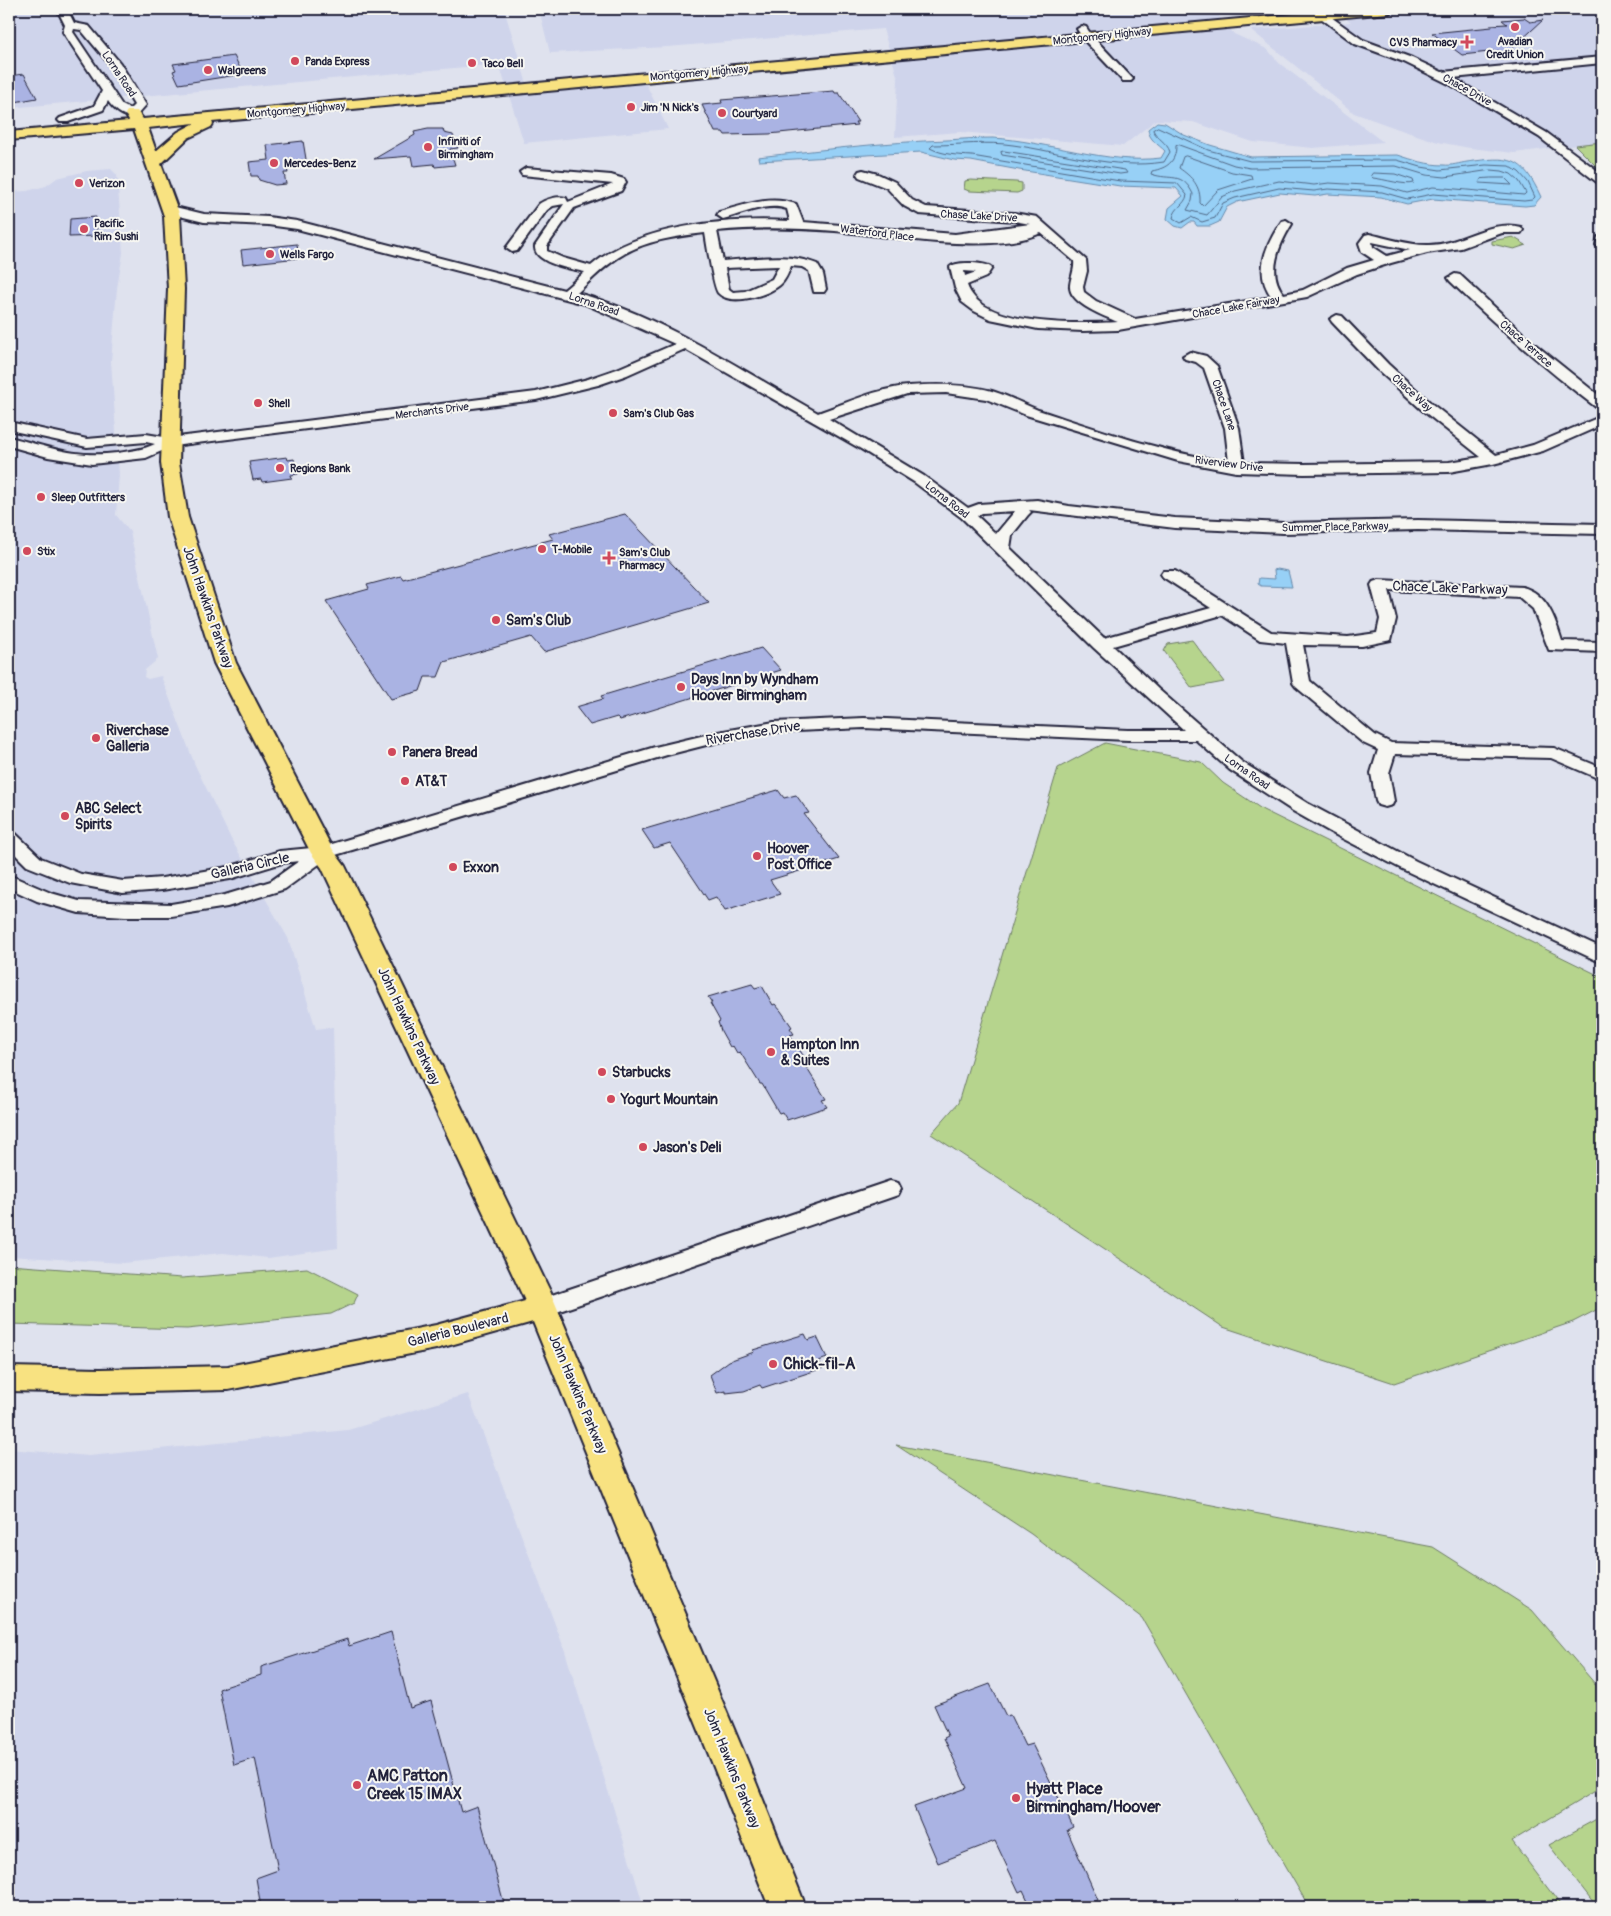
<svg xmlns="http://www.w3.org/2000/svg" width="1611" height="1916" font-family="Pangolin,sans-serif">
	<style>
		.built { fill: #cfd4eb }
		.green { fill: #b6d48d; stroke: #6c7b64 }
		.water { fill: #97d0f6; stroke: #688aab }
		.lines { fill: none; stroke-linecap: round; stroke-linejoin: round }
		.shore { stroke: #516886; stroke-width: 1 }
		.building { fill: #aab3e3; stroke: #22223b }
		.minor-casing { stroke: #22223b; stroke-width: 4 }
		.major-casing { stroke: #22223b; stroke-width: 4 }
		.minor { fill: #f6f6f2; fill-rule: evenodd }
		.major { fill: #f8e281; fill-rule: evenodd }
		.poi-dot { fill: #d1495b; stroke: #f6f6f2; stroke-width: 2 }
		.labels { text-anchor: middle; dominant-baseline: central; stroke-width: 4; stroke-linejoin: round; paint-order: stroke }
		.far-street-label { font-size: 11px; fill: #22223b; stroke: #f6f6f2 }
		.far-poi-label { font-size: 11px; font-weight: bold; fill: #22223b; stroke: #f6f6f2; text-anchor: start }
		.street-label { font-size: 14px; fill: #22223b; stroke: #f6f6f2 }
		.poi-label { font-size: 14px; font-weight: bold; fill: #22223b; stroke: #f6f6f2; text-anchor: start }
		.near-poi-label { font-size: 16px; font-weight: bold; fill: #22223b; stroke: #f6f6f2; text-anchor: start }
	</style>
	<rect width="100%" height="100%" fill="#dfe2ee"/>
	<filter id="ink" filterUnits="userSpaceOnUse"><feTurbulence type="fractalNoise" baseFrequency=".02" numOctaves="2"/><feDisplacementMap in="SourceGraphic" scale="10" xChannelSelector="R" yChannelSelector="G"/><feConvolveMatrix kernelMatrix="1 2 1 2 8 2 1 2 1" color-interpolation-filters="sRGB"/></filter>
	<g filter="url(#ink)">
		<path class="built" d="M 9,9 L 504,9 L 530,94 L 646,84 L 668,129 L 524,143 L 499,64 L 9,108 Z
			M 539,9 L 1213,9 L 1234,34 L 1267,49 L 1279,63 L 1383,142 L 1313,148 L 1253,142 L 1193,122 L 1156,120 L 1123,146 L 960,132 L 895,137 L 898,79 L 883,29 L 667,47 L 550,53 Z
			M 1333,9 L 1602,9 L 1602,142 L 1514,153 L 1470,148 L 1438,142 L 1404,131 L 1354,113 L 1251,30 L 1351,22 Z
			M 111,169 L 117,175 L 123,253 L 117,288 L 111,361 L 119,475 L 116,515 L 130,532 L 158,659 L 145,670 L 144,677 L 148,679 L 161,676 L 195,765 L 231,839 L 288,938 L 316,1029 L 333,1027 L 338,1248 L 268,1258 L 223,1253 L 123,1263 L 9,1256 L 9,192 L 27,191 L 46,186 L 57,178 L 87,171 Z
			M 468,1394 L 564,1648 L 644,1907 L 9,1907 L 9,1449 L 89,1456 L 348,1430 Z"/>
		<path class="green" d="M 1602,142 L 1602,172 L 1575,145 Z
			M 970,180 L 1016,182 L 1022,183 L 1022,191 L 1017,193 L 969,191 L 964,189 L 965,181 Z
			M 1513,237 L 1526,245 L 1514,249 L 1492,244 L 1492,241 Z
			M 1192,640 L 1224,682 L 1192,688 L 1164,651 L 1168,644 Z
			M 1105,743 L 1201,762 L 1223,783 L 1263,810 L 1602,977 L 1602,1307 L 1573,1322 L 1394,1383 L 1223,1327 L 931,1134 L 958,1103 L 1058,768 Z
			M 9,1265 L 182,1278 L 307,1268 L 358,1294 L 354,1303 L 331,1314 L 187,1329 L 9,1324 Z
			M 896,1445 L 1433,1547 L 1532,1610 L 1602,1692 L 1602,1787 L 1512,1841 L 1562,1907 L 1309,1907 L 1142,1618 L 1031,1534 Z
			M 1602,1816 L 1602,1907 L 1597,1907 L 1549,1845 Z"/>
		<path class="water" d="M 1157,122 L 1165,123 L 1184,135 L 1210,145 L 1251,157 L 1398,155 C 1413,160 1428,165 1444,165 C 1451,166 1460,163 1467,162 C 1511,156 1522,156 1541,197 L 1534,205 L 1525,206 L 1433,199 L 1407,204 L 1381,197 L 1328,194 L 1315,196 L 1280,193 L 1237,202 L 1227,207 L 1219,222 L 1210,226 L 1197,226 L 1194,222 L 1190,222 L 1182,228 L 1175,226 L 1167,219 L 1169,208 L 1183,196 L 1176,188 L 1120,186 L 1019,170 L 971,161 L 954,160 L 921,152 L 759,161 L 758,157 C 821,150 884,142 947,140 C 962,139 978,138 993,138 C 1047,141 1108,165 1161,158 L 1165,151 C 1158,144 1149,140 1148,129 Z
			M 1277,569 L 1288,571 L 1292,587 L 1261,586 L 1258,584 L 1259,578 L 1275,579 L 1274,570 Z"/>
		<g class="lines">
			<path class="shore" d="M 1158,127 L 1208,150 L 1250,161 L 1397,160 L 1421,167 L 1440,170 L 1486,165 L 1509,166 L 1519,172 L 1528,182 L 1535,197 L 1532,200 L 1524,201 L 1433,194 L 1407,199 L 1382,192 L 1328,189 L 1314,191 L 1279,188 L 1235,198 L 1223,203 L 1215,218 L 1202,222 L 1191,217 L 1181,223 L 1173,218 C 1175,207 1185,205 1187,195 L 1177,183 L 1120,181 L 972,156 C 957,155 943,155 930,148 L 933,145 C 960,145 987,141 1013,145 C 1063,152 1113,170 1164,162 L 1170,152 C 1167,142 1157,139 1153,130 Z
				M 1179,145 L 1234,165 L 1250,168 L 1396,166 L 1426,175 L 1445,177 L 1491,170 L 1502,171 L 1511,174 L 1519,181 L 1526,193 L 1524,195 L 1433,187 L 1407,193 L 1382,186 L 1329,183 L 1314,185 L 1279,181 L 1235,191 L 1222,197 L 1207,215 L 1187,210 L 1192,201 L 1193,194 C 1182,171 1171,181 1151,174 L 1152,171 C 1167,168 1176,162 1176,146 Z
				M 1004,151 L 1125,170 L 1127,173 L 1120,174 L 1002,155 L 1001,152 Z
				M 1186,156 L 1232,172 L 1251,175 L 1252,179 L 1218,190 L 1203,206 L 1200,203 C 1201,186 1192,177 1179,168 L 1183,157 Z
				M 1373,173 L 1395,174 L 1413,180 L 1414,183 C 1405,186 1384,179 1373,178 L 1371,176 Z
				M 1491,178 L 1505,178 L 1512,185 L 1479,183 L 1481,179 Z"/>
		</g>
		<path class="building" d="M 1524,18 L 1530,22 L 1543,20 L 1507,53 L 1498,51 L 1462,55 L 1432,33 L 1492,27 L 1490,25 L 1507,24 L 1502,20 Z
			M 234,56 L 243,74 L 179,84 L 173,71 L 176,70 L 173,64 Z
			M 24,74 L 37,98 L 9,103 L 9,76 Z
			M 834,91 L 835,93 L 839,93 L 858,122 L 855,122 L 857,125 L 769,134 L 725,135 L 723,132 L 715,132 L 702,105 L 722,103 L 721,100 Z
			M 428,129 L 443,129 L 444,133 L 453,135 L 458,148 L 450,149 L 455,165 L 435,167 L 434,164 L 413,166 L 411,156 L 374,159 L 415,135 L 414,132 Z
			M 303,141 L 306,159 L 287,169 L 288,173 L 284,173 L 286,184 L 275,185 L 259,180 L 258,176 L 251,176 L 249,162 L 269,160 L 267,145 Z
			M 96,217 L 97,236 L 69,237 L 70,219 Z
			M 297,244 L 299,258 L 243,264 L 241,250 Z
			M 287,457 L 288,460 L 294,459 L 298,474 L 291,475 L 292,478 L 262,482 L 261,479 L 253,480 L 249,462 Z
			M 625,514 L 709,603 L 544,652 L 531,637 L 444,662 L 438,677 L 425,677 L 420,691 L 391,699 L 326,601 L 369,589 L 367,585 L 401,576 L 403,579 L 553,539 L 549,534 Z
			M 761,648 L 781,670 L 620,720 L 617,717 L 590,725 L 576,707 L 603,699 L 601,696 Z
			M 778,790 L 784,798 L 796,795 L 809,813 L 804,814 L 839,859 L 770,880 L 780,894 L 725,911 L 716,897 L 708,900 L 670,843 L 654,848 L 642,830 Z
			M 752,984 L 755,988 L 762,986 L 773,1005 L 775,1004 L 781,1011 L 792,1027 L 790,1028 L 794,1034 L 790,1035 L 810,1066 L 806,1067 L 826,1099 L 822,1100 L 827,1107 L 787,1120 L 782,1112 L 779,1113 L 762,1084 L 760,1084 L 740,1052 L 737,1053 L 733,1046 L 730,1047 L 721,1031 L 718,1022 L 720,1021 L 710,1003 L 712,1003 L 708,997 Z
			M 805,1334 L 808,1340 L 817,1337 L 827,1358 L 819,1361 L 823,1368 L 762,1388 L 760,1385 L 744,1391 L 726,1393 L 726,1391 L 717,1393 L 710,1375 L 729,1361 L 754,1352 L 753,1350 Z
			M 391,1632 L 410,1708 L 431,1701 L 461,1812 L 477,1806 L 505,1907 L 261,1907 L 256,1878 L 278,1870 L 255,1758 L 234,1765 L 219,1689 L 261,1675 L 261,1667 L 347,1639 L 349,1646 Z
			M 990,1684 L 1006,1716 L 1010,1715 L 1025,1746 L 1032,1744 L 1073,1827 L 1067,1830 L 1098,1900 L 1080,1907 L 1031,1907 L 1023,1890 L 1019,1892 L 995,1841 L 938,1863 L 914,1807 L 967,1788 L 944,1738 L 948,1736 L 934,1705 Z"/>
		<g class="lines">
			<defs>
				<path id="minor" d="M 57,9 L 67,9 L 74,23 L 89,26 L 120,63 L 146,105 L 136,116 C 125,119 114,110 108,101 L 103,110 L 68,122 L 60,122 L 58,120 L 60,118 L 94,106 L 102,91 L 63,32 L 65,25 ZM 74,29 L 81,30 L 111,66 L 134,105 L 130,109 L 122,105 L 73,32 Z
					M 1309,9 L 1320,9 L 1363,40 L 1412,58 L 1442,72 L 1602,57 L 1602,63 L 1453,78 L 1547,133 L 1602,174 L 1602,184 L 1598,183 L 1539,137 L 1451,85 L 1404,62 L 1355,44 Z
					M 1082,26 L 1086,27 L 1092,36 L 1131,77 L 1133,79 L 1131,81 L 1123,81 L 1084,40 L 1077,29 Z
					M 526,168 L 611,175 L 624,179 L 626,182 L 621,191 L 574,208 L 547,246 L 547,251 L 563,258 L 591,266 C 639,224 729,218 790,221 L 787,209 C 766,202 743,214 723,219 L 717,215 L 719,212 C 745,205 769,195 796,204 L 803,222 L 955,234 L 1030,224 L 1014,221 L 919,214 L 904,206 L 887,188 L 859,177 L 857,174 L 859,171 L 863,170 L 878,174 L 895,182 L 912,200 L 926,207 L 1014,213 L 1037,217 L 1086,260 L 1087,271 L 1083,287 L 1084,292 L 1096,301 L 1135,319 L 1272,297 C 1253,273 1266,244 1282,221 L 1286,220 L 1292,224 C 1279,245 1266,273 1284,294 L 1303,290 L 1347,268 L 1374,260 L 1362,252 L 1359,243 L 1365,235 L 1369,234 C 1387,238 1408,245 1427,245 C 1460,246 1488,219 1521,227 L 1523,230 L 1521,233 L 1502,233 L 1461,248 L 1427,253 L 1391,263 L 1357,274 L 1307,297 L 1118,330 L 1083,331 L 1038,329 L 990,319 L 974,311 L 962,302 L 955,288 L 950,267 C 955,261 986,262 992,268 L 986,277 L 967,285 C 981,328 1081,324 1118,322 C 1104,316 1068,303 1070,285 C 1071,276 1075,270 1074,261 L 1041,233 C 993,255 889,236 835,231 C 796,228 756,227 717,231 L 723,261 C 753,259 788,252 817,264 L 823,274 L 826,289 L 824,292 L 814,292 L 809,271 L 802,267 L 791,266 C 789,271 786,279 782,283 C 771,295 731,307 718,293 C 713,286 707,244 705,233 C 672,237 639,241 612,262 C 599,271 588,283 577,293 C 660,315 743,371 818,413 C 847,403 878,388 909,386 C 936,384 966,384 992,391 C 1008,396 1023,404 1038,410 C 1100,430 1164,453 1229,462 L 1225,428 L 1204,368 L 1196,362 L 1185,359 L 1183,356 L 1190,352 L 1206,356 L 1217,366 L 1239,428 L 1244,463 L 1304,464 L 1449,462 L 1481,457 L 1422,410 L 1378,370 L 1332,322 L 1330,319 L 1337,315 L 1342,316 L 1388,364 L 1432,404 L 1496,455 L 1533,445 L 1602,416 L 1602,425 L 1543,451 L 1493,464 L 1449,472 L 1304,474 L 1236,472 L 1178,461 L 1026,415 L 986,399 L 946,393 L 907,394 L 829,419 L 924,476 L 968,508 L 979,504 L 1037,500 L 1069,506 L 1175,518 L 1283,523 L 1418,520 L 1602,524 L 1602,534 L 1418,530 L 1283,533 L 1175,528 L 1029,510 L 1031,512 L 1028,515 L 1012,535 L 1010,548 L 1104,638 L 1211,608 L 1163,577 L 1161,574 L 1163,571 L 1175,571 L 1271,632 L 1348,637 L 1377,633 L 1380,619 L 1371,585 L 1373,582 L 1379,580 L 1522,587 C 1547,593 1555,619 1562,641 L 1602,642 L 1602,652 L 1549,650 L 1533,609 L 1519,597 L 1389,590 L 1396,619 L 1391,640 L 1362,646 L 1303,645 L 1310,681 L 1375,735 L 1391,743 L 1554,748 L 1602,768 L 1602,780 L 1551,758 L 1395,754 L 1389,773 L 1394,801 L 1392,805 L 1385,807 L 1378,805 L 1376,801 L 1371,773 L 1378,750 L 1363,743 L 1296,687 L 1293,683 L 1286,643 L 1260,640 L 1222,615 L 1113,646 L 1158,689 L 1242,762 L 1307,803 L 1416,861 L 1602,948 L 1602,963 L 1402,869 L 1332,833 L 1293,811 L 1230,770 L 1196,740 L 1128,740 L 864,728 L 774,732 L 718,742 L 667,755 L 329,857 L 285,889 L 227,907 L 171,916 L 125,916 L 79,913 L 37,901 L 9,888 L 9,875 L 51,893 L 79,901 L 171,904 L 225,895 L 271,881 L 299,861 L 282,863 L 230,879 L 162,890 L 123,893 L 70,883 L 27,866 L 9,848 L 9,832 L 16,834 L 41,858 L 81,874 L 123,881 L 162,878 L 228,867 L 280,851 L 322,847 L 655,747 L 718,732 L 774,722 L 864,718 L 1128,730 L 1184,730 L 1094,648 L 962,518 L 914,482 L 861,449 L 685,349 L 627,375 L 598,385 L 536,400 L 173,446 L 146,458 L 92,464 L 48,457 L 9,446 L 9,437 C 51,447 72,458 117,453 C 131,451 142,450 155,444 L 146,442 L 87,447 L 9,430 L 9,422 L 87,439 L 146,434 L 170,438 L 536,392 L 588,379 L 617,369 L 675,344 L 585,304 L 297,229 L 268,225 L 204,222 L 167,213 L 165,210 L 171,206 L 204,214 L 268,217 L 297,221 L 564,290 L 585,272 C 571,269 533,263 535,246 L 564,204 L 553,206 L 547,210 L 517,251 L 512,252 L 506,248 L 539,204 C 546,199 557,196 566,198 L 568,202 L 613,184 L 522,175 L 520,172 ZM 1372,242 L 1410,250 L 1387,256 L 1373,247 ZM 779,266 L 772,279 L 745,291 L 733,292 L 729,289 L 725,268 ZM 964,271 L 976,272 L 965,276 ZM 1015,511 L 996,534 L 977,516 L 982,513 Z
					M 1602,236 L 1602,249 L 1596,245 L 1598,237 Z
					M 1455,274 L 1460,275 L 1531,341 L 1602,398 L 1602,409 L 1597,408 C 1545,369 1497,326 1450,281 L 1448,278 Z
					M 890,1181 L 898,1183 L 901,1189 L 898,1195 L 542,1317 L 534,1315 L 530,1308 L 534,1301 Z"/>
				<path id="major" d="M 1349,9 L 1395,9 L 1389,13 L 212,122 L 213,124 L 211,127 L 188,138 L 161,164 L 180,216 L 184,289 L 179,463 L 188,517 L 236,663 L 333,850 L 345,866 L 550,1291 L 747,1760 L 806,1907 L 769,1907 L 711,1760 L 533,1322 L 436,1349 L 228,1390 L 100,1393 L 9,1391 L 9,1367 L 100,1369 L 228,1366 L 436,1325 L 525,1301 L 322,868 L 311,853 L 214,663 L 168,517 L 161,463 L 168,289 L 164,216 L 134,129 L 9,140 L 9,132 L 129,121 L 125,114 L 127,111 L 137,111 L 143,119 ZM 195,123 L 178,132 L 156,151 L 148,128 Z"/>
			</defs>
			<use href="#minor" class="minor-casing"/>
			<use href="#major" class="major-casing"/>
			<use href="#minor" class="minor"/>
			<use href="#major" class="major"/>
		</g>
	</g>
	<g class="poi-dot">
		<circle cx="1515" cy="27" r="5"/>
		<path d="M1464.5 34.5h5v5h5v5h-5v5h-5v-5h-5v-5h5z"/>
		<circle cx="295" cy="61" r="5"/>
		<circle cx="472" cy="63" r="5"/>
		<circle cx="208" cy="70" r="5"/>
		<circle cx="631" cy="107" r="5"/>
		<circle cx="722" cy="113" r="5"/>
		<circle cx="428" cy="147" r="5"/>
		<circle cx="274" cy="163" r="5"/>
		<circle cx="79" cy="183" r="5"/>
		<circle cx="84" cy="229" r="5"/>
		<circle cx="270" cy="254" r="5"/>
		<circle cx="258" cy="403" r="5"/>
		<circle cx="613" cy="413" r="5"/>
		<circle cx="280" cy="468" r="5"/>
		<circle cx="41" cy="497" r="5"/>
		<circle cx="542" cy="549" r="5"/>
		<circle cx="27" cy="551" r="5"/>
		<path d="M606.5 550.5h5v5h5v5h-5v5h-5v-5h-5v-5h5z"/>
		<circle cx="496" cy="620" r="5"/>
		<circle cx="681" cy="687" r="5"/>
		<circle cx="96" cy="738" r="5"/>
		<circle cx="392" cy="752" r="5"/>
		<circle cx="405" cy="781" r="5"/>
		<circle cx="65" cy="816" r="5"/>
		<circle cx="757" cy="856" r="5"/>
		<circle cx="453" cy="867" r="5"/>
		<circle cx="771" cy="1052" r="5"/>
		<circle cx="602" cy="1072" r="5"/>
		<circle cx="611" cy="1099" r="5"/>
		<circle cx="643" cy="1147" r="5"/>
		<circle cx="773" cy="1364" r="5"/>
		<circle cx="357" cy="1785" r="5"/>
		<circle cx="1016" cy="1798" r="5"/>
	</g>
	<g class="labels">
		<g class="far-street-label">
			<text transform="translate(1102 36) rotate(-6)">Montgomery Highway</text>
			<text transform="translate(699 73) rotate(-5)">Montgomery Highway</text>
			<text transform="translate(119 74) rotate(56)">Lorna Road</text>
			<text transform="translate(1467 90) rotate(29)">Chace Drive</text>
			<text transform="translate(296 110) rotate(-5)">Montgomery Highway</text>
			<text transform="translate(979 216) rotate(3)">Chase Lake Drive</text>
			<text transform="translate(877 233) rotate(7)">Waterford Place</text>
			<text transform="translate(594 304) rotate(19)">Lorna Road</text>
			<text transform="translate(1236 307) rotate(-10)">Chace Lake Fairway</text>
			<text transform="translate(1526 344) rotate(41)">Chace Terrace</text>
			<text transform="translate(1412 393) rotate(42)">Chace Way</text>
			<text transform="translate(1224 405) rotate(71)">Chace Lane</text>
			<text transform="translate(432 411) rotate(-7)">Merchants Drive</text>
			<text transform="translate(1229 464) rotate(7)">Riverview Drive</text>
			<text transform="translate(947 500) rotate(38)">Lorna Road</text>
			<text transform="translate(1335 527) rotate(-1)">Summer Place Parkway</text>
			<text transform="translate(1247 772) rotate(35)">Lorna Road</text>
		</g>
		<g class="far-poi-label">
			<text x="1515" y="41" text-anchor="middle">Avadian<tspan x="1515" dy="13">Credit Union</tspan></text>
			<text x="1457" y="42" text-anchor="end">CVS Pharmacy</text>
			<text x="305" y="61">Panda Express</text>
			<text x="482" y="63">Taco Bell</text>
			<text x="218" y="70">Walgreens</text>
			<text x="641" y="107">Jim 'N Nick's</text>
			<text x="732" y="113">Courtyard</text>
			<text x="438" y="141">Infiniti of<tspan x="438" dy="13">Birmingham</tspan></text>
			<text x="284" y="163">Mercedes-Benz</text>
			<text x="89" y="183">Verizon</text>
			<text x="94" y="223">Pacific<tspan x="94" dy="13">Rim Sushi</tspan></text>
			<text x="280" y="254">Wells Fargo</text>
			<text x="268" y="403">Shell</text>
			<text x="623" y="413">Sam's Club Gas</text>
			<text x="290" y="468">Regions Bank</text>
			<text x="51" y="497">Sleep Outfitters</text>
			<text x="552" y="549">T-Mobile</text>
			<text x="37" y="551">Stix</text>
			<text x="619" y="552">Sam's Club<tspan x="619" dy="13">Pharmacy</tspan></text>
		</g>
		<g class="street-label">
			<text transform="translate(1450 588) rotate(2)">Chace Lake Parkway</text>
			<text transform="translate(208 607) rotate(71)">John Hawkins Parkway</text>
			<text transform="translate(753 733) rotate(-9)">Riverchase Drive</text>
			<text transform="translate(250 866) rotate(-13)">Galleria Circle</text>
			<text transform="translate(409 1026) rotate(65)">John Hawkins Parkway</text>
			<text transform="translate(458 1330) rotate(-14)">Galleria Boulevard</text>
			<text transform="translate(578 1394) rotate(67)">John Hawkins Parkway</text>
			<text transform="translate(732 1768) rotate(68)">John Hawkins Parkway</text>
		</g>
		<g class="poi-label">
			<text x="506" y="620">Sam's Club</text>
			<text x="691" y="679">Days Inn by Wyndham<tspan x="691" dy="16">Hoover Birmingham</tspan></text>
			<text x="106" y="730">Riverchase<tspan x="106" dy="16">Galleria</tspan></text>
			<text x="402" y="752">Panera Bread</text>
			<text x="415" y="781">AT&amp;T</text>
			<text x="75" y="808">ABC Select<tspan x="75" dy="16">Spirits</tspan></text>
			<text x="767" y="848">Hoover<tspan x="767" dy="16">Post Office</tspan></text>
			<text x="463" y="867">Exxon</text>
			<text x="781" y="1044">Hampton Inn<tspan x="781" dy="16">&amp; Suites</tspan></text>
			<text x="612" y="1072">Starbucks</text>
			<text x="621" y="1099">Yogurt Mountain</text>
			<text x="653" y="1147">Jason's Deli</text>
		</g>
		<g class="near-poi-label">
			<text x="783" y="1364">Chick-fil-A</text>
			<text x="367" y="1776">AMC Patton<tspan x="367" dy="18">Creek 15 IMAX</tspan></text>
			<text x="1026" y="1789">Hyatt Place<tspan x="1026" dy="18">Birmingham/Hoover</tspan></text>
		</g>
	</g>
	<rect width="1611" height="1916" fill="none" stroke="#f6f6f2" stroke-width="30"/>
	<rect x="15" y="15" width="1581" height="1886" fill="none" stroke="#22223b" stroke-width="2" filter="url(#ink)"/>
</svg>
